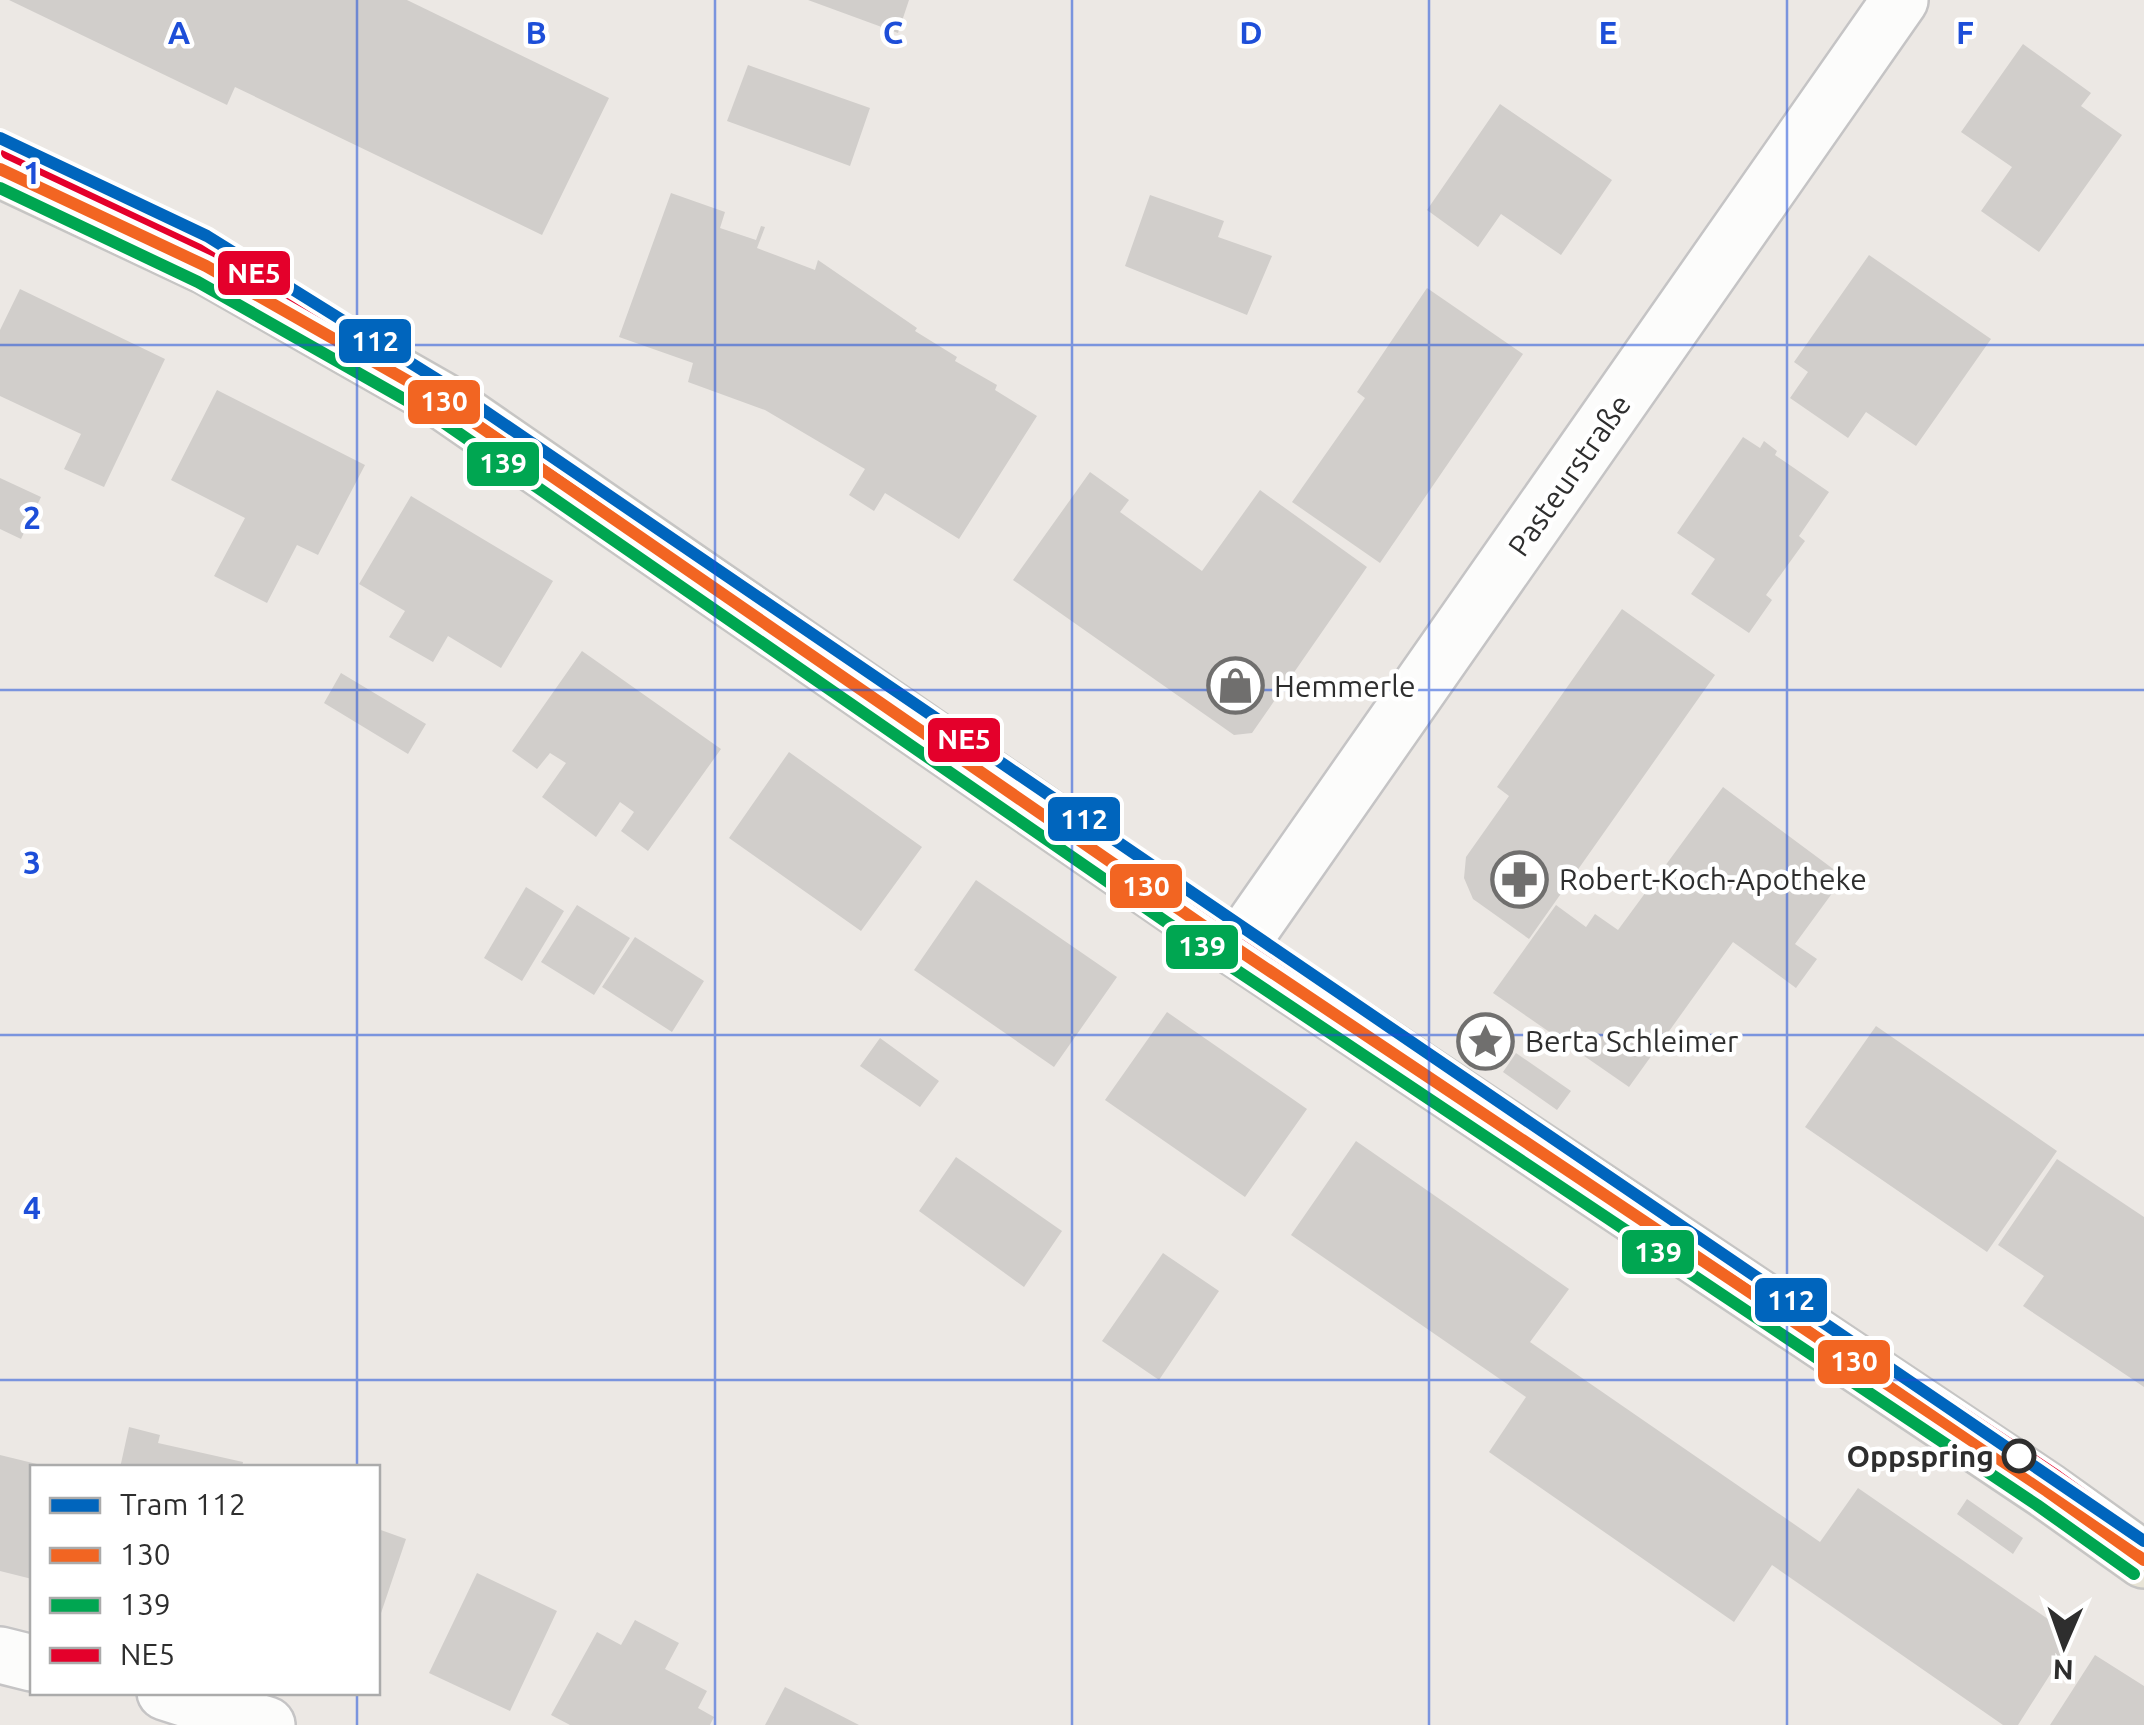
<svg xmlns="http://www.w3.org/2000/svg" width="2144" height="1725" font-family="Ubuntu,sans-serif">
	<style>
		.building { fill: #d1cecb }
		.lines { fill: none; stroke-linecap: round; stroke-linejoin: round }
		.minor-casing { stroke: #c5c4c5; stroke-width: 60 }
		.major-casing { stroke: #c6c5c4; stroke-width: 60 }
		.minor { stroke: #fcfcfb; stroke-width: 55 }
		.major { stroke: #e8e4d6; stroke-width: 55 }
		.bus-1-casing { stroke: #fff; stroke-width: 20 }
		.bus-2-casing { stroke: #fff; stroke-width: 20 }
		.bus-3-casing { stroke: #fff; stroke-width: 20 }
		.bus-1 { stroke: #f26522; stroke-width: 12 }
		.bus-2 { stroke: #00a651; stroke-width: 12 }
		.bus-3 { stroke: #e4002b; stroke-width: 12 }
		.tram-1-casing { stroke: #fff; stroke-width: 20 }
		.tram-1 { stroke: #0065bd; stroke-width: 12 }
		.grid { fill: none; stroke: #1d4ed8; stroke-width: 2.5; stroke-opacity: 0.55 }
		.stop-dot { fill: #fff; stroke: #2e2e2e; stroke-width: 5 }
		.labels { text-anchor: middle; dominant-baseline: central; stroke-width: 9; stroke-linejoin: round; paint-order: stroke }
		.street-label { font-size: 30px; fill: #2e2e2e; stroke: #fff }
		.poi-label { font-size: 30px; fill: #2e2e2e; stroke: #fff; text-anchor: start }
		.stop-label { font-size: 30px; font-weight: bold; fill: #2e2e2e; stroke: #fff; text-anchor: end }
		.grid-label { font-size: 32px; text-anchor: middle; font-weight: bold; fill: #1d4ed8; stroke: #fff; stroke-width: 9; stroke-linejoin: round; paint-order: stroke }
		.line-badge { stroke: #fff; stroke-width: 4 }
		.badge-label { font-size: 28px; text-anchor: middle; font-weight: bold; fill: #fff }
	</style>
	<rect width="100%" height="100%" fill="#ece8e4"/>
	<path class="building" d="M 9,0 L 407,0 L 609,98 L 542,235 L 235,87 L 227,105 Z
		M 808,0 L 909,0 L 898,33 Z
		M 2023,44 L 2091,93 L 2081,106 L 2122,135 L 2039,252 L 1981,211 L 2012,167 L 1961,132 Z
		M 748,65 L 870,108 L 850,166 L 727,121 Z
		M 1500,104 L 1612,180 L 1561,255 L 1501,214 L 1478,247 L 1427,210 Z
		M 671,193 L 725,212 L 720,228 L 756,240 L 761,226 L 765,227 L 757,248 L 815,270 L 818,260 L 917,328 L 915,331 L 957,357 L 955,361 L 997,385 L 995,390 L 1037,416 L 959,539 L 885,493 L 874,511 L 849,495 L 865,469 L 765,410 L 688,382 L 693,363 L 619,337 Z
		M 1150,195 L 1224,221 L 1218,237 L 1272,256 L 1247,315 L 1125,266 Z
		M 1869,255 L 1991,339 L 1916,446 L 1866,412 L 1848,438 L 1790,398 L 1808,372 L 1794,362 Z
		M 1427,288 L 1523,354 L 1380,563 L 1292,502 L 1365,398 L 1357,392 Z
		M 20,289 L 165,359 L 104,487 L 64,469 L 81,434 L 0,396 L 0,330 Z
		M 217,390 L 365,465 L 318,555 L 297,545 L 267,603 L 214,576 L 245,518 L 171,480 Z
		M 1743,437 L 1760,448 L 1764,441 L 1777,451 L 1775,455 L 1829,492 L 1799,536 L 1805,541 L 1766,595 L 1772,600 L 1749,633 L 1691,594 L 1715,559 L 1677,533 Z
		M 1090,472 L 1129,500 L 1120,512 L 1202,571 L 1260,490 L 1367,567 L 1252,733 L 1234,735 L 1013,580 Z
		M 0,478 L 41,497 L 21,539 L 0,529 Z
		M 411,496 L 553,581 L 501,668 L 448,636 L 433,662 L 389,637 L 405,611 L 359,584 Z
		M 1622,609 L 1715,675 L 1529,939 L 1473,899 L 1464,878 L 1466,857 L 1509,796 L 1497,787 Z
		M 582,651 L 721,749 L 648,851 L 621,831 L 634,812 L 620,802 L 596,837 L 542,797 L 566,763 L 550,753 L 537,769 L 512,751 Z
		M 341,673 L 426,724 L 408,754 L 324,703 Z
		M 789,752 L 922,847 L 861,931 L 729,838 Z
		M 1723,787 L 1844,877 L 1795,944 L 1817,959 L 1796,988 L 1733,942 L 1629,1087 L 1493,993 L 1556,905 L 1586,927 L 1595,914 L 1618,930 Z
		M 976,880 L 1117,977 L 1054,1067 L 914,970 Z
		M 526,887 L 564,911 L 522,981 L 484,958 Z
		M 577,905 L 630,938 L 594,995 L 541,962 Z
		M 635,937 L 704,981 L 672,1032 L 602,987 Z
		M 1167,1012 L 1307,1109 L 1245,1197 L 1105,1100 Z
		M 1876,1026 L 2057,1151 L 1987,1252 L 1805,1127 Z
		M 880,1038 L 939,1081 L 920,1107 L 860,1066 Z
		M 1516,1053 L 1571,1091 L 1557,1110 L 1503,1072 Z
		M 1356,1141 L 1569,1289 L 1530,1342 L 1553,1358 L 1820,1542 L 1858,1488 L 2074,1637 L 2018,1725 L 2003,1725 L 1772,1565 L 1734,1622 L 1489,1452 L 1526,1397 L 1291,1235 Z
		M 956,1157 L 1062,1231 L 1024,1287 L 919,1211 Z
		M 2057,1159 L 2144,1217 L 2144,1387 L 2023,1306 L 2044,1276 L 1998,1245 Z
		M 1163,1253 L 1219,1291 L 1159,1380 L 1102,1341 Z
		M 129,1427 L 160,1435 L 158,1443 L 243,1462 L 242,1468 L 120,1468 Z
		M 0,1455 L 45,1466 L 32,1468 L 32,1579 L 0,1571 Z
		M 1967,1499 L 2023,1538 L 2013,1554 L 1957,1514 Z
		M 378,1529 L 406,1539 L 378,1622 Z
		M 477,1573 L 557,1611 L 510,1711 L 429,1673 Z
		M 635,1620 L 679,1643 L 665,1669 L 707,1691 L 698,1708 L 714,1717 L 710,1725 L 570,1725 L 551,1715 L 597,1632 L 621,1645 Z
		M 2095,1655 L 2144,1686 L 2144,1725 L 2050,1725 Z
		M 785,1687 L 859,1725 L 765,1725 Z"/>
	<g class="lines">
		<defs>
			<path id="minor" d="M 1237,949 L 1900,0
				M 0,1655 L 32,1663
				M 165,1692 L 267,1725"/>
			<path id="major" d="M 0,169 L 206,266 L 443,401 L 1237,949 L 2047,1491 L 2144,1560"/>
		</defs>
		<use href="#minor" class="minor-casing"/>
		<use href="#major" class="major-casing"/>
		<use href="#minor" class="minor"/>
		<use href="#major" class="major"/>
		<defs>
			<path id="bus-1" d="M 0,169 L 206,266 L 443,401 L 1237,949 L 2047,1491 L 2144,1560"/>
			<path id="bus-2" d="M 0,188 L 198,282 L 434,416 L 1227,964 L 2037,1505 L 2134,1574"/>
			<path id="bus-3" d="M 7,153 L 215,251 L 453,387 L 1247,935 L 2057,1476 L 2144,1539"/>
		</defs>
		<use href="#bus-1" class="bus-1-casing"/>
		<use href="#bus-2" class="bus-2-casing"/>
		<use href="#bus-3" class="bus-3-casing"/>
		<use href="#bus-1" class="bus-1"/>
		<use href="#bus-2" class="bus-2"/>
		<use href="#bus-3" class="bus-3"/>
		<defs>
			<path id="tram-1" d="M 0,138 L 207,236 L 451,388 L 2144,1541"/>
		</defs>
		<use href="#tram-1" class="tram-1-casing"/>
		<use href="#tram-1" class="tram-1"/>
	</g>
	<path class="grid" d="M 357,0 L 357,1468M 715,0 L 715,1725M 1072,0 L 1072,1725M 1429,0 L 1429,1725M 1787,0 L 1787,1725M 0,345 L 2144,345M 0,690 L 2144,690M 0,1035 L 2144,1035M 0,1380 L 2144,1380M 357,1692 L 357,1725"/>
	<defs>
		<symbol id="shop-ring" viewBox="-11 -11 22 22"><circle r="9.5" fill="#fff" stroke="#706f6e" stroke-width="1.5"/><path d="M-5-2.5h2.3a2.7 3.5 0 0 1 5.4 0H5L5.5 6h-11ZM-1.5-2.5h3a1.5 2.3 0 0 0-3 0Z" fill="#706f6e"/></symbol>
		<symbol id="pharmacy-ring" viewBox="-11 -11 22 22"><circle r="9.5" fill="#fff" stroke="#706f6e" stroke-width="1.5"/><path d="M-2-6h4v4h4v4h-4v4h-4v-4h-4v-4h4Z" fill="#706f6e"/></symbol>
		<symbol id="sight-ring" viewBox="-11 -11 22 22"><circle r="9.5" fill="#fff" stroke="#706f6e" stroke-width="1.5"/><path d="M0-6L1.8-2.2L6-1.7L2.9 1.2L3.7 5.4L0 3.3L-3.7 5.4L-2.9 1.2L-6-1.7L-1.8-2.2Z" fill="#706f6e"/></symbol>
	</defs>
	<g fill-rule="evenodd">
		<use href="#shop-ring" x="1204" y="654" width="63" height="63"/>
		<use href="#pharmacy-ring" x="1488" y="848" width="63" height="63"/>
		<use href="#sight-ring" x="1454" y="1010" width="63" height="63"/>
	</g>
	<circle class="stop-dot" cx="2019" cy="1456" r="15"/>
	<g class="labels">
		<g class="street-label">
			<text transform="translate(1569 475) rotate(-55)">Pasteurstraße</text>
		</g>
		<g class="poi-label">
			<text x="1274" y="686">Hemmerle</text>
			<text x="1559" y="879">Robert-Koch-Apotheke</text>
			<text x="1525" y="1041">Berta Schleimer</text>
		</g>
		<g class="stop-label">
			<text x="1994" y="1456">Oppspring</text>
		</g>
	</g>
	<g class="grid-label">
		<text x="179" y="44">A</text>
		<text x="536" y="44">B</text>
		<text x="893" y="44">C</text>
		<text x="1251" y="44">D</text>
		<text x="1608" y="44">E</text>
		<text x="1965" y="44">F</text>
		<text x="32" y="184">1</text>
		<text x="32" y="529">2</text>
		<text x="32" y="874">3</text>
		<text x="32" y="1219">4</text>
	</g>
	<g class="line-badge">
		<rect x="216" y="249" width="76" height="48" rx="10" fill="#e4002b"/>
		<rect x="337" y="317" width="76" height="48" rx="10" fill="#0065bd"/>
		<rect x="406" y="378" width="76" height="48" rx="10" fill="#f26522"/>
		<rect x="465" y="440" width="76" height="48" rx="10" fill="#00a651"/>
		<rect x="926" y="716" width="76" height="48" rx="10" fill="#e4002b"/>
		<rect x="1046" y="795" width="76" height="48" rx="10" fill="#0065bd"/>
		<rect x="1108" y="862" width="76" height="48" rx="10" fill="#f26522"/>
		<rect x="1164" y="923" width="76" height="48" rx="10" fill="#00a651"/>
		<rect x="1620" y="1228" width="76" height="48" rx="10" fill="#00a651"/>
		<rect x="1753" y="1276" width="76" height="48" rx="10" fill="#0065bd"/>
		<rect x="1816" y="1338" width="76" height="48" rx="10" fill="#f26522"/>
	</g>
	<g class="badge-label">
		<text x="254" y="283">NE5</text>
		<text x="375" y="351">112</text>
		<text x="444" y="411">130</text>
		<text x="503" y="473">139</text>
		<text x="964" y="749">NE5</text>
		<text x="1084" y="829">112</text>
		<text x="1146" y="896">130</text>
		<text x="1202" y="956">139</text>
		<text x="1658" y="1262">139</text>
		<text x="1791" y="1310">112</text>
		<text x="1854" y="1371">130</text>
	</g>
	<rect x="30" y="1465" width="350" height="230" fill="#ffffff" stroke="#ababab" stroke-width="2.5"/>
	<rect x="50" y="1498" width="50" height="15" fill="#0065bd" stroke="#ababab" stroke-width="2.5"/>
	<text x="120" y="1515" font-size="30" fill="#2e2e2e">Tram 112</text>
	<rect x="50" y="1548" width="50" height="15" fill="#f26522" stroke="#ababab" stroke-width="2.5"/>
	<text x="120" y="1565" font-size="30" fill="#2e2e2e">130</text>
	<rect x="50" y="1598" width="50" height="15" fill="#00a651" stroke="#ababab" stroke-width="2.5"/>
	<text x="120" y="1615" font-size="30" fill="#2e2e2e">139</text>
	<rect x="50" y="1648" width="50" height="15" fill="#e4002b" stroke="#ababab" stroke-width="2.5"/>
	<text x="120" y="1665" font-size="30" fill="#2e2e2e">NE5</text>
	<g transform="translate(2064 1645) rotate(182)" stroke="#ffffff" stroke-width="8" paint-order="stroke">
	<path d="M0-8L18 38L0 25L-18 38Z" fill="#2e2e2e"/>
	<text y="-15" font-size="28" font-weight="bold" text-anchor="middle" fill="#2e2e2e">N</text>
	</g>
</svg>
